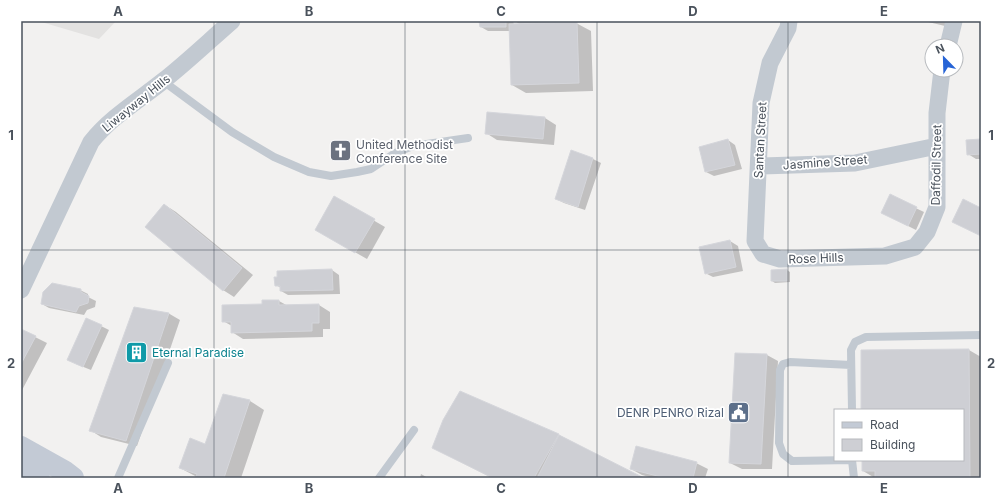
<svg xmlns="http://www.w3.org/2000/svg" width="1002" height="499" font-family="Inter,sans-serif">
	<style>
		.education { fill: #e3e2e1 }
		.shadow { fill: #0003 }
		.building { fill: #cecfd4; stroke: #d5d6db }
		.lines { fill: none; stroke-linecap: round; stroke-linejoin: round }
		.lane { stroke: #c2c9d1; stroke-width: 8 }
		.street { stroke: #c2c9d1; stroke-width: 17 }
		.secondary { stroke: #c3cad5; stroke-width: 22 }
		.grid { fill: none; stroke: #4a525c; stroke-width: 1; stroke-opacity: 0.55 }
		.labels { text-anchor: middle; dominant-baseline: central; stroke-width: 3.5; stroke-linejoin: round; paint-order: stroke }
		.street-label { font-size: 12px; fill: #4a525c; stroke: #fff }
		.worship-label { font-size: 12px; fill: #5b616d; stroke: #fff; text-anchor: start }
		.culture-label { font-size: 12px; fill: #0d838f; stroke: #fff; text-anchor: start }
		.service-label { font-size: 12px; fill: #4e5e75; stroke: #fff; text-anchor: end }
		.neatline { fill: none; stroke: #4a525c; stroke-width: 1.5 }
		.grid-label { font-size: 13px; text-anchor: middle; font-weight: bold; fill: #4a525c }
	</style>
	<rect width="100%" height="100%" fill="#f2f1f0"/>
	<path class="education" d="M 38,21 L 116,21 L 99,39 Z"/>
	<path class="shadow" d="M 480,21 L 513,21 L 514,25 L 521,25 L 515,21 L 559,21 L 559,24 L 576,23 L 591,31 L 593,91 L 526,93 L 512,85 L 510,31 L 488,31 L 481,27 Z
		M 924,21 L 946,21 L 945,26 Z
		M 545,118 L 556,125 L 554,145 L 497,140 L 486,133 Z
		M 728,140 L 735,145 L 742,169 L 714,176 L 706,172 Z
		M 981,140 L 981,159 L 976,159 L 968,154 Z
		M 571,152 L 593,159 L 601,163 L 585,210 L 564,203 L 556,199 Z
		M 890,196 L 924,212 L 916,230 L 882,213 Z
		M 335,198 L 385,227 L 367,259 L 316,230 Z
		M 165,205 L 176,212 L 253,275 L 234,297 L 223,290 Z
		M 730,241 L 738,246 L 743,271 L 713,277 L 705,273 Z
		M 332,270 L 339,275 L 340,294 L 288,295 L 281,291 L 281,288 L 276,285 Z
		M 787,270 L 790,272 L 790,282 L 775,283 L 772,281 Z
		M 80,290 L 88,294 L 88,297 L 96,301 L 95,307 L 87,310 L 84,315 L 49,308 L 42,304 Z
		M 279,301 L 288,306 L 319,305 L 330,312 L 330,329 L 323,329 L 323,337 L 243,339 L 232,332 L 232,326 L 223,321 L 263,305 Z
		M 168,313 L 180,320 L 137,446 L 101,437 L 90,430 Z
		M 87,319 L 109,330 L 91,370 L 76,364 Z
		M 21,330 L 47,343 L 21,392 Z
		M 969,350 L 981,357 L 981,478 L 875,478 L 863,471 L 863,460 L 963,460 L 963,410 L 862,410 L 862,351 Z
		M 736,354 L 767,355 L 778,361 L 772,469 L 742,469 L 730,463 Z
		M 460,392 L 559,435 L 642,478 L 492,478 L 433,448 Z
		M 224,395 L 250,401 L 264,410 L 241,478 L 196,478 L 197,477 L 180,468 L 206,446 Z
		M 696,463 L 708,469 L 705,478 L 653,478 L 642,475 L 631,469 Z
		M 421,474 L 428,478 L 420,478 Z"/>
	<path class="building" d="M 479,21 L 506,21 L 506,27 L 480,27 Z
		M 577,22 L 579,83 L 511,85 L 509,24 Z
		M 487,112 L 545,117 L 543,139 L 485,134 Z
		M 728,139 L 735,165 L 705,172 L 699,147 Z
		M 981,139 L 981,154 L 967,155 L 966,140 Z
		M 571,150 L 593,158 L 578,207 L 555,199 Z
		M 890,194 L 917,207 L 908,226 L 881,213 Z
		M 334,196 L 375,219 L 355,253 L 315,230 Z
		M 963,199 L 981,208 L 981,236 L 952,222 Z
		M 164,204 L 242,268 L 223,291 L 145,227 Z
		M 730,240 L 736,267 L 705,274 L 699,247 Z
		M 332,269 L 333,290 L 280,291 L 280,286 L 275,286 L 274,277 L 277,277 L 277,271 Z
		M 787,269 L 787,281 L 771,281 L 771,270 Z
		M 52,283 L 81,289 L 81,292 L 89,296 L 88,303 L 79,306 L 76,312 L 41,304 L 43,292 Z
		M 262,300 L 279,300 L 279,305 L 319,304 L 319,323 L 312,323 L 312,331 L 231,333 L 231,322 L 222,322 L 222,305 L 262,304 Z
		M 134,307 L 169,313 L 126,441 L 89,431 Z
		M 86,318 L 102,325 L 83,367 L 67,360 Z
		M 21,329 L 36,336 L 21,364 Z
		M 969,349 L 970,478 L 875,478 L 875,471 L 862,471 L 862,460 L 963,460 L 963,410 L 861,410 L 861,350 Z
		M 735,353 L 767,354 L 761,464 L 729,463 Z
		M 460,391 L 559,434 L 534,478 L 493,478 L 432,448 L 443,420 Z
		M 223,394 L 250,400 L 224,478 L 195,478 L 197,474 L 179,468 L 190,438 L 205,444 Z
		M 559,435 L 644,478 L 537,478 Z
		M 636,446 L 697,462 L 693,478 L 665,478 L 630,469 Z"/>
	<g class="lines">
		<path class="lane" d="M 163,81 L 232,132 L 274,157 L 309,172 L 331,176 L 357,172 L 371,169 L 395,153 L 413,146 L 468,138
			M 851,365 L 790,362 L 783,364 L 780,370 L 779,443 L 783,454 L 792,461 L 852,460
			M 852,410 L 851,350 L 855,342 L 866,337 L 981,335
			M 852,460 L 854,478
			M 118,478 L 168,363
			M 379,478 L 414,430"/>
		<path class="street" d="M 789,21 L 788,28 L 770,63 L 761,103 L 755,241 L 763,254 L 780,259 L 885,256 L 915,247 L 927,232 L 937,207 L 937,113 L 942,70
			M 948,46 L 954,21
			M 759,166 L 855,163 L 937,146
			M 21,290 L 91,142 C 111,117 138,101 163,81 C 187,62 209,41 232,21"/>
		<path class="secondary" d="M 21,447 L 64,471 L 73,478
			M 21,468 L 39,478"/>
	</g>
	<path class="grid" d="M 214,21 L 214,478M 405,21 L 405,478M 597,21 L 597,478M 788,21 L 788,478M 21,250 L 981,250"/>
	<defs>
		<symbol id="church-square" viewBox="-11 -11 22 22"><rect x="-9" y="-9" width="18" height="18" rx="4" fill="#6b7280" stroke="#fff"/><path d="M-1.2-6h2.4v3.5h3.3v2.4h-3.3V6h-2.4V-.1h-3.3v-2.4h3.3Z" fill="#fff"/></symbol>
		<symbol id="building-square" viewBox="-11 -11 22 22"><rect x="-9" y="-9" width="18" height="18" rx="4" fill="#0f9aa8" stroke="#fff"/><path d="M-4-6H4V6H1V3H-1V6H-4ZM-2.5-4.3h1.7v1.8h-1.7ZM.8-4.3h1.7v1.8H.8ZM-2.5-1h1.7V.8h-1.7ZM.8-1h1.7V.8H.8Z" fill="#fff"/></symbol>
		<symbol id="civic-square" viewBox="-11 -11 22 22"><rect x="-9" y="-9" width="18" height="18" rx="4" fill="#5c6f8a" stroke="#fff"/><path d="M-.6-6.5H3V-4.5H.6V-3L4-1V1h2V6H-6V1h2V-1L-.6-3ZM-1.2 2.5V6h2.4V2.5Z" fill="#fff"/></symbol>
	</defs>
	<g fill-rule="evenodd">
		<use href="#church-square" x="328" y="138" width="25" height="25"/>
		<use href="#building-square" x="124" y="340" width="25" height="25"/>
		<use href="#civic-square" x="726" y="400" width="25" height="25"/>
	</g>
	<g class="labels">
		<g class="street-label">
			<text transform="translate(136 103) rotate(-39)">Liwayway Hills</text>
			<text transform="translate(760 140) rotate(-87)">Santan Street</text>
			<text transform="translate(825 162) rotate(-4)">Jasmine Street</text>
			<text transform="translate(936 165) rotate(-89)">Daffodil Street</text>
			<text transform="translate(816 258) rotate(-2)">Rose Hills</text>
		</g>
		<g class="worship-label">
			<text x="356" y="144">United Methodist<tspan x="356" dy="14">Conference Site</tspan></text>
		</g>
		<g class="culture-label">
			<text x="152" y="352">Eternal Paradise</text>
		</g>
		<g class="service-label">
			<text x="724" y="412">DENR PENRO Rizal</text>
		</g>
	</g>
	<rect width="1002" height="499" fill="none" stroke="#ffffff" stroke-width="44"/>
	<rect x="834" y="409" width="130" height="52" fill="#ffffff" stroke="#b7babe"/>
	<rect x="842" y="422" width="20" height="6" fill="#c3cad5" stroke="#b7babe"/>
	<text x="870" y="429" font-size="12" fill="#4a525c">Road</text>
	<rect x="842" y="439" width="20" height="12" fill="#cecfd4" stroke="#b7babe"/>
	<text x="870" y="449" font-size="12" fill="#4a525c">Building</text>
	<g transform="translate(944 58) rotate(337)"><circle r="19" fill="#ffffff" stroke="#b7babe"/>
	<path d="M0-3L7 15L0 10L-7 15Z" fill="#2764d6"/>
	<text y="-6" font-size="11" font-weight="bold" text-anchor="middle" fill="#4a525c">N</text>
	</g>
	<rect x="22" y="22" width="958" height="455" class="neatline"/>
	<g class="grid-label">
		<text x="118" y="16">A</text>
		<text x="309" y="16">B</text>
		<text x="501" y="16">C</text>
		<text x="693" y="16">D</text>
		<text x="884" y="16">E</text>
		<text x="11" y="140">1</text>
		<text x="991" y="140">1</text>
		<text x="11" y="368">2</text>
		<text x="991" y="368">2</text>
		<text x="118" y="493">A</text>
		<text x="309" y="493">B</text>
		<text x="501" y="493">C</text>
		<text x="693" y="493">D</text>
		<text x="884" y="493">E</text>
	</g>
</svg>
